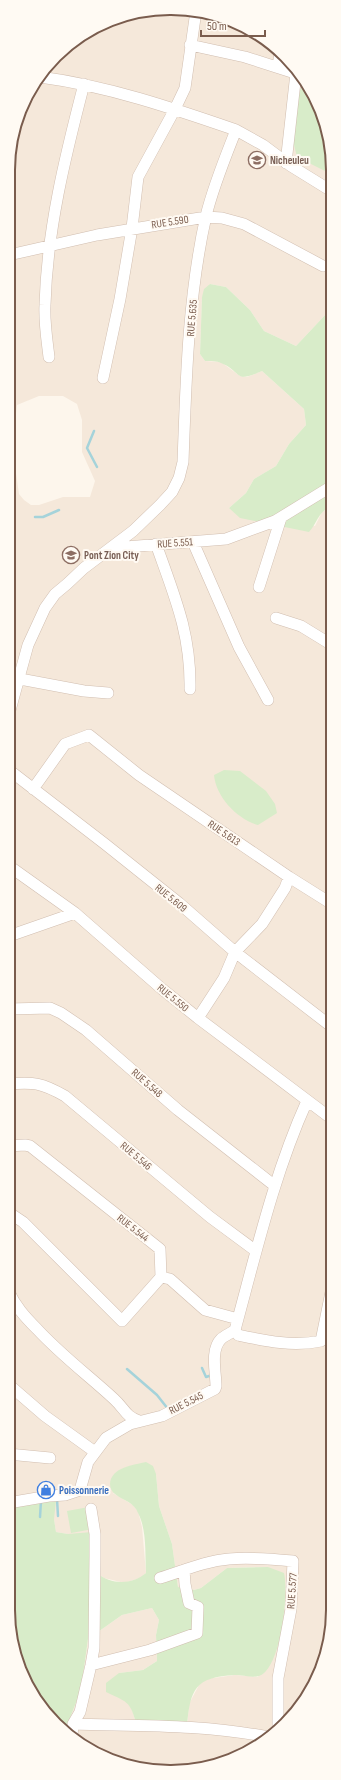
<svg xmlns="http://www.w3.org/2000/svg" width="341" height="1780" font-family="'Sofia Sans Condensed',sans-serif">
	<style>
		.residential { fill: #f5e8da; fill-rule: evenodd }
		.green { fill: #d8ecc9 }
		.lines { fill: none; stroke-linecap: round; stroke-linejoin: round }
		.stream { stroke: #a5d3da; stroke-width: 2.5 }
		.minor-casing { stroke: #d1beb0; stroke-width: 12 }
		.minor { stroke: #fff; stroke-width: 11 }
		.labels { text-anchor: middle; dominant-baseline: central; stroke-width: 4; stroke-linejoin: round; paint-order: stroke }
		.education-label { font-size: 11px; font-weight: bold; fill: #785e54; stroke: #fffaf3; text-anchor: start }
		.street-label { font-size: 11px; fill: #7a5c4d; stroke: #fffaf3 }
		.shop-label { font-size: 11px; font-weight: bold; fill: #366cbe; stroke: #fffaf3; text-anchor: start }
		.rim { fill: none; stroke: #7a5c4d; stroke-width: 2 }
	</style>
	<rect width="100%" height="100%" fill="#fdf6ec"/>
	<path class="residential" d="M 191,9 L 242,25 L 286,56 L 304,83 L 298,94 L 327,172 L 333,166 L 333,297 L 327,313 L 296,346 L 264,331 L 250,310 L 226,287 L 210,284 L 202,297 L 200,354 L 205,361 L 221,362 L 240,376 L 247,377 L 262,371 L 304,409 L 306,425 L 289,444 L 276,466 L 254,479 L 246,493 L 229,508 L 315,526 L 322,512 L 332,507 L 332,1630 L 316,1682 L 277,1732 L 223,1763 L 160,1772 L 99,1755 L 68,1733 L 70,1718 L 81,1690 L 88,1639 L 122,1615 L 152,1608 L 159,1620 L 156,1635 L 157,1661 L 143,1670 L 119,1673 L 127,1702 L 132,1709 L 136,1723 L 187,1727 L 189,1704 L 200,1683 L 206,1679 L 235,1675 L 258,1677 L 286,1589 L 268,1567 L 260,1567 L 227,1568 L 201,1588 L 194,1590 L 178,1587 L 172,1544 L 159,1506 L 156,1474 L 113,1493 L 133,1505 L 138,1511 L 142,1527 L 146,1573 L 140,1578 L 125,1583 L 104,1578 L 97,1573 L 68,1534 L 56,1532 L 54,1519 L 8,1507 L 9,150 L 30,89 L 71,42 L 128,14 ZM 39,396 L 63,396 L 77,404 L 82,420 L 82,452 L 95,481 L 90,497 L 63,497 L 39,505 L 31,505 L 24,500 L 19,494 L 12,446 L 17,405 Z"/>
	<path class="green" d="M 304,83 L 321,108 L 333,160 L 333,166 L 327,172 L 297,157 L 293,141 L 298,94 Z
		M 210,284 L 226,287 L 250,310 L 264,331 L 296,346 L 327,313 L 333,297 L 332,507 C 319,509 317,524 309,532 L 240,518 L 229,508 L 246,493 L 254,479 L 276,466 L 289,444 L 306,425 L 304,409 L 262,371 C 233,384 243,372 221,363 C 217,361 210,361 205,361 L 200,354 L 202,297 L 204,289 Z
		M 224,770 L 240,771 L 266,791 L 275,804 L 277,813 L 258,825 C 237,819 216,797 214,775 Z
		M 146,1462 L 153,1466 L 156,1474 L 159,1506 L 172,1544 L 178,1587 L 194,1590 L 201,1588 L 227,1568 L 268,1567 L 284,1573 C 289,1593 281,1669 259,1676 C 252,1678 243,1675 235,1675 C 195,1677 190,1689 187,1727 L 136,1723 C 130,1700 126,1702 106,1692 L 106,1683 L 119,1673 L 143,1670 L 157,1661 L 156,1635 L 159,1620 L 152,1608 L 122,1615 L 88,1639 L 81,1690 L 70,1718 L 68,1733 L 55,1724 L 20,1671 L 8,1609 L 8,1507 L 56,1501 L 54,1519 L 56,1532 L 68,1534 L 92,1532 L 97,1573 C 111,1585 132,1585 146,1573 C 145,1554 147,1530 138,1513 C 134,1502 124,1501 115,1494 C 112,1492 110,1488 110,1484 C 111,1467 134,1465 146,1462 Z
		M 89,1507 L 93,1529 L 71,1533 L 67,1511 Z"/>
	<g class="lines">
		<path class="stream" d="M 94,431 L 87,448 L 97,467
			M 35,517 L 43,517 L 59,510
			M 202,1368 L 206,1377 L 212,1375
			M 127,1369 L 157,1395 L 168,1409
			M 57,1499 L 58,1516
			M 40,1517 L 41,1501"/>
		<defs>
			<path id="minor" d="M 190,45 L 245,57 L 298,74
				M 278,67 L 280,52
				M 236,130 L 263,145 L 291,166 L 333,192
				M 286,163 L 296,73
				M 9,255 L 97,235 L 206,217 L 222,218 L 244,224 L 323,266
				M 49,357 C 47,340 44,322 45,305 C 47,230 65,157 84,84
				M 103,378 L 120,299 L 132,228 L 138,177 L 175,109 L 185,88 L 196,11
				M 193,542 L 239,647 L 268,700
				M 156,544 C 174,595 191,633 190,689
				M 113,548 L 226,539 L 275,521 L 332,486
				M 259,587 L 281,518
				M 276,618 L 301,626 L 332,645
				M 20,679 L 84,691 L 108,693
				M 9,714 L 28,645 L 45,608 L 55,594 L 67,584 L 84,568 L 133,531 L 160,505 L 172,492 L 179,478 L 183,462 C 186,380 188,296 206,216 C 213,187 225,158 236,130 C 172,108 108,86 40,77
				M 9,770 L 105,844 L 179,903 L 235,952 L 332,1027
				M 33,789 L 65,744 L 89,735 L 139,775 L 289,877 L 285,888 L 262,924 L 235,952 L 224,978 L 198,1018
				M 9,866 L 75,913
				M 289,877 L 332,904
				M 9,936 L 75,913 L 162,989 L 198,1018 L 332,1119
				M 9,1009 L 50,1008 L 61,1013 L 86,1030 L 178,1110 L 275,1186
				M 8,1084 C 35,1082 42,1083 65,1096 L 210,1217 L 256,1251
				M 8,1146 L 25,1145 L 30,1146 L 160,1249 L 161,1277 L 170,1279 L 205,1310 L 238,1319
				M 8,1212 L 23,1222 L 122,1321 L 161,1277
				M 8,1290 C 15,1306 25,1317 37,1329 C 61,1355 89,1376 114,1399 C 125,1409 125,1416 139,1421
				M 235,1330 L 238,1335 C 266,1341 293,1347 321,1341 L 332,1287
				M 8,1384 L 45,1416 L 95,1452
				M 8,1454 L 50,1458
				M 8,1503 L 49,1496 L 65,1495 L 80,1490 L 88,1462 L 106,1438 L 130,1424 L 162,1416 L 215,1389 L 216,1386 C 216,1373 210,1350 221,1339 C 224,1336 231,1333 235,1330 C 256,1253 274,1174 307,1101
				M 160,1578 C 183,1571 205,1561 229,1559 C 250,1557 272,1559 293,1561 L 291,1609 L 278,1678 L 278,1732
				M 91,1665 L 150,1650 L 197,1633 L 198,1607 L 189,1603 L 185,1584 L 184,1570
				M 73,1724 C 138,1726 204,1724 268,1737
				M 72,1736 L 73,1724 L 80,1712 L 91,1665 L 94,1648 L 95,1555 L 95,1534 L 91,1509"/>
		</defs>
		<use href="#minor" class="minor-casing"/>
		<use href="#minor" class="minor"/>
	</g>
	<defs>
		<symbol id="school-ring" viewBox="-11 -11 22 22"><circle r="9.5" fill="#fffaf3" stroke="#8d6e63" stroke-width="1.5"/><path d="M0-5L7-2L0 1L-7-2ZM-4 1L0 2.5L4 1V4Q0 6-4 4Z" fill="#8d6e63"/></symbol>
		<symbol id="shop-ring" viewBox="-11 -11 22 22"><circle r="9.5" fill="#fffaf3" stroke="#3f7fe0" stroke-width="1.5"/><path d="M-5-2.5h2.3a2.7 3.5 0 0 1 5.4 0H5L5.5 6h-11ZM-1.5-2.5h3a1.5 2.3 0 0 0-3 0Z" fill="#3f7fe0"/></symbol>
	</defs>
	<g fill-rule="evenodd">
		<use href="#school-ring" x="247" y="150" width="20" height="20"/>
		<use href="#school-ring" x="61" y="545" width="20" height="20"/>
		<use href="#shop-ring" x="36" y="1480" width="20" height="20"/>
	</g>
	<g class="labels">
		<g class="education-label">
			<text x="270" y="160">Nicheuleu</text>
			<text x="84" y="555">Pont Zion City</text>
		</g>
		<g class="street-label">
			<text transform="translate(170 222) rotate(-9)">RUE 5.590</text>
			<text transform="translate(192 318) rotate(-85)">RUE 5.635</text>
			<text transform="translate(175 543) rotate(-4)">RUE 5.551</text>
			<text transform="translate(224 833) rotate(34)">RUE 5.613</text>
			<text transform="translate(171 898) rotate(39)">RUE 5.609</text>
			<text transform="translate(173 998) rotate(39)">RUE 5.550</text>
			<text transform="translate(147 1083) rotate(41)">RUE 5.548</text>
			<text transform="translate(136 1156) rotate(40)">RUE 5.546</text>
			<text transform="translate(133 1228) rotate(38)">RUE 5.544</text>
			<text transform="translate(186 1403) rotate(-27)">RUE 5.545</text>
			<text transform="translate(292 1591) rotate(-86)">RUE 5.577</text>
		</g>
		<g class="shop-label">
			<text x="59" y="1490">Poissonnerie</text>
		</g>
	</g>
	<path d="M0 0H341V1780H0ZM170 15H171A155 155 0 0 1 326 170V1610A155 155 0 0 1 171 1765H170A155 155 0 0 1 15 1610V170A155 155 0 0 1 170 15Z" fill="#fffaf3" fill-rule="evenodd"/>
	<path class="rim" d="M170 15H171A155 155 0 0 1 326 170V1610A155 155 0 0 1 171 1765H170A155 155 0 0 1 15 1610V170A155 155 0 0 1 170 15Z"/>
	<path d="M201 30v6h64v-6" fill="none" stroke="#7a5c4d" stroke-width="2"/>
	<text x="207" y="30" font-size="12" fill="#7a5c4d" stroke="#fffaf3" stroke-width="3" paint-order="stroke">50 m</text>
</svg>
